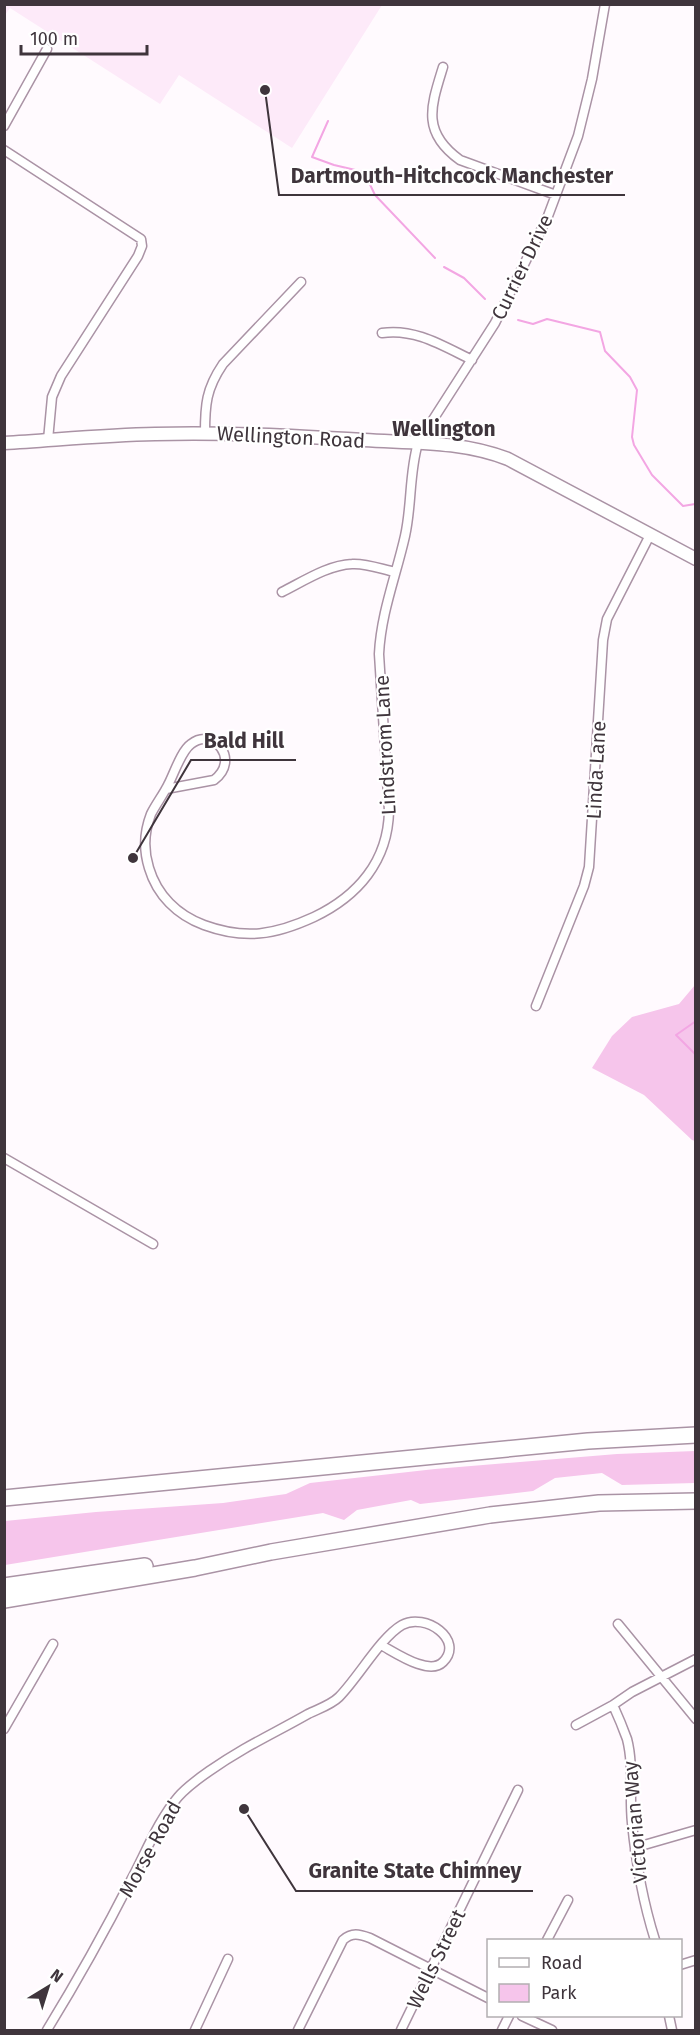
<svg xmlns="http://www.w3.org/2000/svg" width="700" height="2035" font-family="'Fira Sans',sans-serif">
	<style>
		.built { fill: #fdeaf9 }
		.green { fill: #f6c5eb }
		.lines { fill: none; stroke-linecap: round; stroke-linejoin: round }
		.stream { stroke: #f3a6e3; stroke-width: 2 }
		.street-casing { stroke: #aa93a5; stroke-width: 11 }
		.secondary-casing { stroke: #aa93a5; stroke-width: 15 }
		.highway-casing { stroke: #aa93a5; stroke-width: 18 }
		.street { stroke: #fff; stroke-width: 8 }
		.secondary { stroke: #fff; stroke-width: 12 }
		.highway { stroke: #fff; stroke-width: 15 }
		.labels { text-anchor: middle; dominant-baseline: central; stroke-width: 4.5; stroke-linejoin: round; paint-order: stroke }
		.street-label { font-size: 20px; fill: #3f353c; stroke: #fff }
		.neighbourhood-label { font-size: 21px; font-weight: bold; fill: #3f353c; stroke: #fff }
		.leader { fill: none; stroke: #3f353c; stroke-width: 2 }
		.callout-dot { fill: #3f353c; stroke: #fff; stroke-width: 2 }
		.callout-label { font-size: 21px; text-anchor: middle; font-weight: bold; fill: #3f353c; stroke: #fff; stroke-width: 4.5; stroke-linejoin: round; paint-order: stroke }
	</style>
	<rect width="100%" height="100%" fill="#fffafe"/>
	<path class="built" d="M 5,4 L 382,4 L 382,5 L 292,148 L 179,75 L 160,104 L 10,8 L 5,15 Z"/>
	<path class="green" d="M 695,985 L 695,1141 L 692,1140 L 644,1095 L 592,1068 L 612,1036 L 632,1017 L 679,1004 Z
		M 695,1451 L 695,1483 L 622,1485 L 602,1473 L 555,1478 L 533,1491 L 420,1504 L 411,1500 L 357,1510 L 344,1520 L 323,1513 L 5,1565 L 5,1521 L 96,1512 L 223,1503 L 286,1494 L 310,1483 L 435,1469 L 617,1454 Z"/>
	<g class="lines">
		<path class="stream" d="M 328,121 L 312,157 L 334,165 L 364,172 L 375,195 L 435,258
			M 444,267 L 464,278 L 485,299
			M 518,320 L 533,324 L 547,319 L 600,332 L 605,351 L 630,377 L 637,390 L 632,437 L 634,445 L 652,475 L 683,506 L 695,504 L 696,507
			M 696,1021 L 676,1035 L 696,1055"/>
		<defs>
			<path id="street" d="M 443,67 C 431,106 421,132 460,160 L 556,195
				M 4,126 L 47,49
				M 4,150 L 141,239 L 142,246 L 138,256 L 61,376 L 52,397 L 48,440
				M 382,333 C 415,328 443,346 472,360
				M 205,433 C 205,405 206,389 223,364 L 301,282
				M 282,592 C 304,581 328,565 352,564 C 366,563 381,569 395,572
				M 166,789 L 214,780 C 241,760 213,726 191,744 C 181,751 174,774 168,785 C 163,795 156,804 151,814 C 144,832 143,849 149,868 C 157,895 177,915 204,925 C 245,940 275,935 314,917 C 358,896 388,861 389,811 L 379,654 C 381,613 396,576 405,536 C 412,505 409,473 418,443 L 495,323 L 548,216 L 578,136 L 592,79 L 605,4
				M 536,1006 L 584,886 L 589,867 L 603,640 L 607,619 L 650,535
				M 4,1158 L 153,1244
				M 618,1624 L 696,1719
				M 613,1705 C 618,1716 623,1728 627,1739 C 634,1766 629,1795 632,1823 C 636,1863 643,1902 655,1940
				M 576,1725 L 613,1705 L 632,1692 L 696,1659
				M 4,1729 L 53,1644
				M 635,1850 L 644,1845 L 696,1830
				M 547,1940 L 568,1900
				M 680,1965 L 696,1960
				M 522,2016 L 552,2030
				M 669,2016 L 672,2030
				M 47,2030 C 77,1981 105,1931 131,1880 C 145,1854 159,1819 178,1797 C 192,1781 225,1760 244,1749 C 265,1737 287,1726 308,1714 C 318,1709 331,1705 339,1697 C 358,1678 381,1637 402,1625 C 425,1612 465,1640 443,1662 C 429,1676 396,1653 381,1645
				M 195,2030 L 228,1959
				M 298,2030 L 343,1940 C 352,1932 359,1934 370,1938 L 488,1998
				M 401,2030 L 518,1790
				M 502,2030 L 509,2016"/>
			<path id="secondary" d="M 4,443 C 55,440 105,435 155,434 C 225,432 295,436 364,440 C 413,443 462,441 508,459 L 696,559"/>
			<path id="highway" d="M 4,1498 L 588,1441 L 696,1435
				M 4,1586 L 145,1566
				M 4,1600 L 195,1568 L 271,1552 L 490,1515 L 599,1503 L 696,1501"/>
		</defs>
		<use href="#street" class="street-casing"/>
		<use href="#secondary" class="secondary-casing"/>
		<use href="#highway" class="highway-casing"/>
		<use href="#street" class="street"/>
		<use href="#secondary" class="secondary"/>
		<use href="#highway" class="highway"/>
	</g>
	<g class="labels">
		<g class="street-label">
			<text transform="translate(522 267) rotate(-64)">Currier Drive</text>
			<text transform="translate(291 437) rotate(3)">Wellington Road</text>
			<text transform="translate(385 745) rotate(-93)">Lindstrom Lane</text>
			<text transform="translate(596 770) rotate(-87)">Linda Lane</text>
			<text transform="translate(635 1822) rotate(-95)">Victorian Way</text>
			<text transform="translate(150 1849) rotate(-61)">Morse Road</text>
			<text transform="translate(436 1959) rotate(-64)">Wells Street</text>
		</g>
		<g class="neighbourhood-label">
			<text x="444" y="429">Wellington</text>
		</g>
	</g>
	<path class="leader" d="M265 90L279 195H625M133 858L191 760H296M244 1809L296 1891H533"/>
	<g class="callout-dot">
		<circle cx="265" cy="90" r="6"/>
		<circle cx="133" cy="858" r="6"/>
		<circle cx="244" cy="1809" r="6"/>
	</g>
	<g class="callout-label">
		<text x="452" y="183">Dartmouth-Hitchcock Manchester</text>
		<text x="244" y="748">Bald Hill</text>
		<text x="415" y="1878">Granite State Chimney</text>
	</g>
	<rect width="700" height="2035" fill="none" stroke="#3f353c" stroke-width="12"/>
	<rect x="487" y="1939" width="195" height="78" fill="#ffffff" stroke="#b2aeb1" stroke-width="1.5"/>
	<rect x="499" y="1958" width="30" height="9" fill="#ffffff" stroke="#b2aeb1" stroke-width="1.5"/>
	<text x="541" y="1969" font-size="18" fill="#3f353c">Road</text>
	<rect x="499" y="1984" width="30" height="18" fill="#f6c5eb" stroke="#b2aeb1" stroke-width="1.5"/>
	<text x="541" y="1999" font-size="18" fill="#3f353c">Park</text>
	<g transform="translate(48 1987) rotate(38)" stroke="#ffffff" stroke-width="4.5" paint-order="stroke">
	<path d="M0-4.5L10 22L0 15L-10 22Z" fill="#3f353c"/>
	<text y="-9" font-size="16" font-weight="bold" text-anchor="middle" fill="#3f353c">N</text>
	</g>
	<path d="M21 45v9h126v-9" fill="none" stroke="#3f353c" stroke-width="3"/>
	<text x="30" y="45" font-size="18" fill="#3f353c" stroke="#ffffff" stroke-width="4.5" paint-order="stroke">100 m</text>
</svg>
